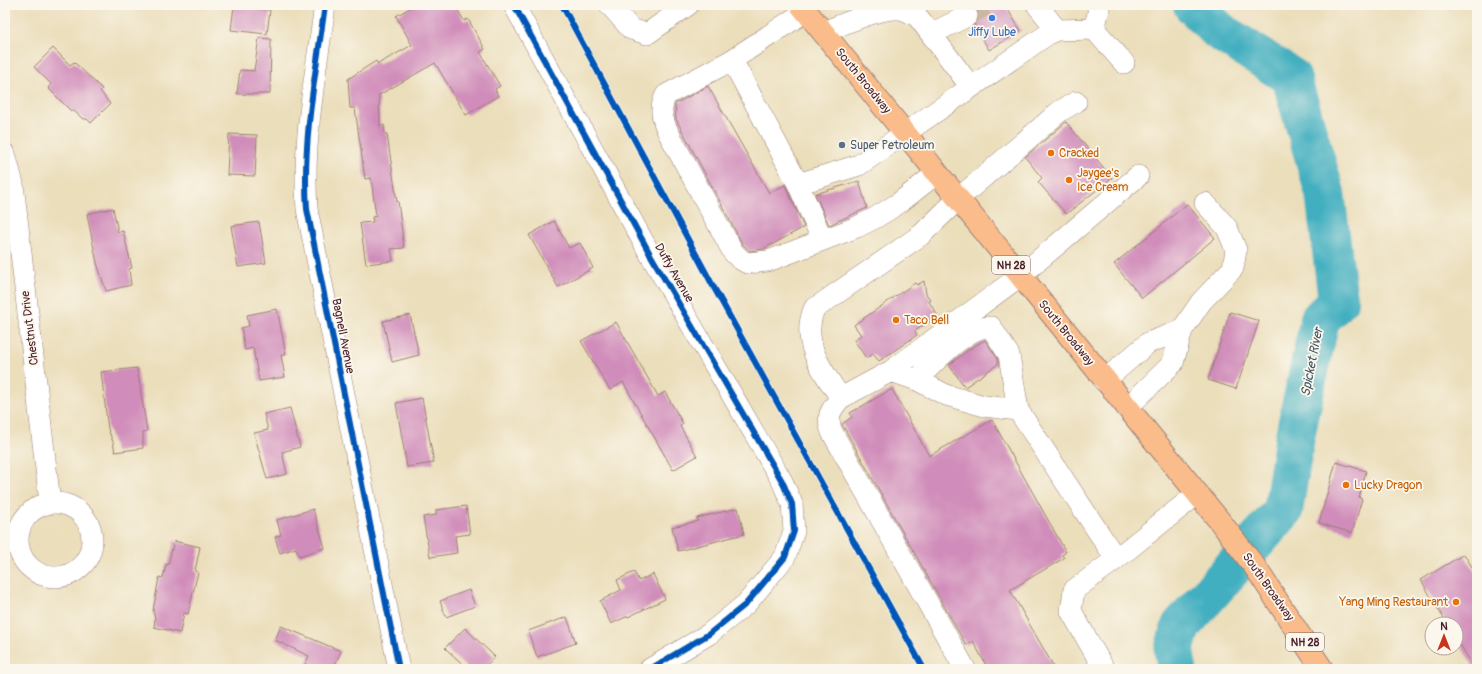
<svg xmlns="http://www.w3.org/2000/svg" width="1482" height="674" font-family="Pangolin,sans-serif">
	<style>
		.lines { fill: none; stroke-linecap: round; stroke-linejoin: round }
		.river { stroke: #43afc0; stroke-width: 40 }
		.building { fill: #d08cba }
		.minor-tunnel { stroke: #cbb89e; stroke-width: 21; stroke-dasharray: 21 10; stroke-linecap: butt }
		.minor-casing { stroke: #9a7e73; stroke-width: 22 }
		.major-casing { stroke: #9a7e73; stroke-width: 24 }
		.minor { stroke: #fff; stroke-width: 21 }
		.major { stroke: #fabc8b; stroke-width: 22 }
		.cycleway-casing { stroke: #fbf7ec; stroke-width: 8 }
		.cycleway { stroke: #0057b8; stroke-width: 6 }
		.shop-dot { fill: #3f7fe0; stroke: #fbf7ec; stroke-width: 1.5 }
		.service-dot { fill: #5c6f8a; stroke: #fbf7ec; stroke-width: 1.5 }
		.food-dot { fill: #e8710a; stroke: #fbf7ec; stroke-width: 1.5 }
		.labels { text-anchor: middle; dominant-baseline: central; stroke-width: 3.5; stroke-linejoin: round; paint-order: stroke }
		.shield { fill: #fbf7ec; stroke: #7f6065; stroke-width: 1 }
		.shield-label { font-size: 11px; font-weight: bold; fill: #4a1f2b }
		.shop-label { font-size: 12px; fill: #366cbe; stroke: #fbf7ec }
		.street-label { font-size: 12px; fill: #4a1f2b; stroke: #fbf7ec }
		.service-label { font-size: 12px; fill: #4e5e75; stroke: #fbf7ec; text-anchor: start }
		.food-label { font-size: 12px; fill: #c56008; stroke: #fbf7ec; text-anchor: start }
		.water-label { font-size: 13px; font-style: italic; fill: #475967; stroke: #fbf7ec }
	</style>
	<rect width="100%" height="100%" fill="#fbf7ec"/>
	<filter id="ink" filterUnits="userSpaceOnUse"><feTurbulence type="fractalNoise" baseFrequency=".025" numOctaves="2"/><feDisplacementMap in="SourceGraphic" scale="8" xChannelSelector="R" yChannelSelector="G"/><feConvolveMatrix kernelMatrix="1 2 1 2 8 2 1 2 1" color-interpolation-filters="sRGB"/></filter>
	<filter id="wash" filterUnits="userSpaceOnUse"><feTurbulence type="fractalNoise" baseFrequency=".012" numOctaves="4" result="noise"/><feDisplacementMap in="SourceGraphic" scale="16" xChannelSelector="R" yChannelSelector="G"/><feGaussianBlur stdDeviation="0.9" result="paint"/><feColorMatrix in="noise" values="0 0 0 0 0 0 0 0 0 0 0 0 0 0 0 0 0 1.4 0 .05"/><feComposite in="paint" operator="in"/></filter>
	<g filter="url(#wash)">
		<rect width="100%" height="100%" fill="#ebdebb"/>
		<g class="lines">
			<path class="river" d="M 1177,669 L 1174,651 L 1181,626 L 1283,511 L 1295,436 L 1320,319 L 1338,301 L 1325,193 L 1291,77 L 1219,31 L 1193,5"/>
		</g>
		<g id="blocks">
			<path class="building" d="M 415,5 L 455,5 L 464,21 L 468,19 L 485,49 L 480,52 L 500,86 L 495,89 L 498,96 L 466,115 L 435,63 L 379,95 L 380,126 L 384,125 L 385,134 L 387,134 L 397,202 L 398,201 L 404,248 L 391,249 L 393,261 L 366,264 L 360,223 L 373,222 L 372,217 L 376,216 L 371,178 L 365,179 L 355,108 L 350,108 L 348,79 L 376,61 L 378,64 L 412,45 L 396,16 Z
				M 971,5 L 1005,5 L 1021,31 L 989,50 L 974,25 L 979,16 L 978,10 Z
				M 234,6 L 270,10 L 267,34 L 231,30 Z
				M 259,38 L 271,39 L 270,94 L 237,94 L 240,70 L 254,71 Z
				M 53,48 L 70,65 L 74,62 L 102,89 L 100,91 L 110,104 L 91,123 L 87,119 L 83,119 L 74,111 L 71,111 L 48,88 L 51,84 L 34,67 Z
				M 708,86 L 769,193 L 785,185 L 804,227 L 764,249 L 750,251 L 743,245 L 676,119 L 675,104 Z
				M 1066,122 L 1112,178 L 1066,214 L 1038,182 L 1042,178 L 1025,157 Z
				M 229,134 L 257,135 L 255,176 L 227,175 Z
				M 859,181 L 867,208 L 829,225 L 815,194 Z
				M 1187,204 L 1215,238 L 1142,298 L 1114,264 Z
				M 113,208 L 118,232 L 123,231 L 132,268 L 129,269 L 131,285 L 106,291 L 97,263 L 87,214 Z
				M 554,221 L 569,248 L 580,243 L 593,268 L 558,287 L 529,235 Z
				M 259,222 L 266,263 L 238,267 L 231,226 Z
				M 924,281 L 926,294 L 931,300 L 929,302 L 938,316 L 915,331 L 917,335 L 879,361 L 873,354 L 866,358 L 854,340 L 861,335 L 854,325 L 915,283 L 917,285 Z
				M 277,309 L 286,355 L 281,355 L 285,377 L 259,381 L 253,348 L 245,350 L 241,328 L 249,326 L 247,315 Z
				M 1230,312 L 1259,321 L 1236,389 L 1208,380 Z
				M 410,315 L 419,355 L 392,362 L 383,321 Z
				M 616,322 L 658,396 L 665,392 L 683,424 L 680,426 L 697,456 L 673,470 L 623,382 L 610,390 L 581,341 Z
				M 985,340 L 998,359 L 998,364 L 965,387 L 949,365 L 969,349 Z
				M 137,368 L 147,431 L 143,432 L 143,448 L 115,452 L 113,442 L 108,429 L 101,372 Z
				M 892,389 L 929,456 L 992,420 L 1066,552 L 1062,555 L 1064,558 L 1010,590 L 1055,669 L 988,669 L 973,641 L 966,645 L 842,424 L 852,417 L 850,413 Z
				M 422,398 L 434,463 L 407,467 L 396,403 Z
				M 290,408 L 300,447 L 282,452 L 287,474 L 267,479 L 254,433 L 268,430 L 264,414 Z
				M 1336,462 L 1366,471 L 1359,498 L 1362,499 L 1352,533 L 1319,523 Z
				M 466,506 L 470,534 L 455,536 L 457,553 L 430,557 L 423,517 L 436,515 L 436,510 Z
				M 738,508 L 744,534 L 678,551 L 672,527 L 698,521 L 697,518 Z
				M 313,509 L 325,548 L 299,556 L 296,548 L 280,553 L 275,537 L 281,535 L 277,520 Z
				M 174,541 L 200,547 L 195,571 L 198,572 L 188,614 L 184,613 L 180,633 L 154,627 L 155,619 L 153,611 L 159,577 L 163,578 L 166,564 L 168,565 Z
				M 1464,554 L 1477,575 L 1477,669 L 1475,669 L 1456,638 L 1456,624 L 1447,624 L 1421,580 Z
				M 634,572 L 639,581 L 653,574 L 665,599 L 628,617 L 628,616 L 611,624 L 600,601 L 621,590 L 617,580 Z
				M 469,590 L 475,606 L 446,617 L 440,601 Z
				M 567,617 L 576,643 L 537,657 L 528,631 Z
				M 281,626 L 341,651 L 333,669 L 303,669 L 309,656 L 275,640 Z
				M 465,628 L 495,657 L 482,669 L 468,669 L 445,648 Z"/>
		</g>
	</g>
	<g filter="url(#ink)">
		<use href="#blocks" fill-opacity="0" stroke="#9a7e73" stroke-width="1"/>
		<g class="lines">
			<path class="minor-tunnel" d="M 967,16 L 986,5"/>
			<defs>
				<path id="minor" d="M 325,5 C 316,72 302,141 307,209 L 399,669
					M 514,5 L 650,254 L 782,481 L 792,504 L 794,531 L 785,557 L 746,604 L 709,634 L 650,669
					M 610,5 L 631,29 L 647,34 L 688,5
					M 1037,5 L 1057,30
					M 1097,5 L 1099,10 L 1094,29 L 1124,63
					M 806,11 L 732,60 L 798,184 L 859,165 L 1048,34 L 1057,30 L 1094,29
					M 823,32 C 842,25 878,8 898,9 C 905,9 911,13 918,17 L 971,87
					M 931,34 L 967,16
					M 732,60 L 666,95 C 659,108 662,119 668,132 L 733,252 L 740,259 L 747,263 L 768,261 L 779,257 L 857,227 L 875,218 L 899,203 L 937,173
					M 1076,102 L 1060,111 L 958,199 L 921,235 L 814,309 C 800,343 823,372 841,398 L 891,371 L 917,380 L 946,395 L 984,406 L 1018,410 L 1116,559 L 1197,494
					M 5,154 L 13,184 L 50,503
					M 798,184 L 822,239
					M 891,371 L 1020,276 L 1138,176
					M 917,380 C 932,364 969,325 991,327 L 1009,355 L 1018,410
					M 1104,381 L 1148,343 L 1182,330
					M 841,398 C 830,410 826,417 832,432 L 965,669
					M 1127,408 L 1173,363 L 1182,330 L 1201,302 L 1233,268 L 1236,250 L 1227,228 L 1205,203
					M18 540a37 37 0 1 1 74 0a37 37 0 1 1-74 0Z
					M 1104,669 L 1071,611 L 1074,590 L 1116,559"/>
				<path id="major" d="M 801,5 L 1222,524 L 1255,567 L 1322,669"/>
			</defs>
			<use href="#minor" class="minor-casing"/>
			<use href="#major" class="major-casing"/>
			<use href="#minor" class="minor"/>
			<use href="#major" class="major"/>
			<defs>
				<path id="cycleway" d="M 325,5 C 316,72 302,141 307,209 L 399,669
					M 514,5 L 650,254 L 782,481 L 792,504 L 794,531 L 785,557 L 746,604 L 709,634 L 650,669
					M 562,5 L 712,284 L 924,669"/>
			</defs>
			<use href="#cycleway" class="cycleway-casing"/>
			<use href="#cycleway" class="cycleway"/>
		</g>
	</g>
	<circle class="shop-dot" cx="992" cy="18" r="4"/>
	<circle class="service-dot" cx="842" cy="145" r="4"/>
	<g class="food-dot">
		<circle cx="1051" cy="153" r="4"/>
		<circle cx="1069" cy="180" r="4"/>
		<circle cx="896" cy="320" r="4"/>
		<circle cx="1346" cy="485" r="4"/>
		<circle cx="1456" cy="602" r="4"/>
	</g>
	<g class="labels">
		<g class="shield">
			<rect x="992" y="256" width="38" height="18" rx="3"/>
			<rect x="1286" y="633" width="38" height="18" rx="3"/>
		</g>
		<g class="shield-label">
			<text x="1011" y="265">NH 28</text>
			<text x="1305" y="642">NH 28</text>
		</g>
		<g class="shop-label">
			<text x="992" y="32">Jiffy Lube</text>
		</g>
		<g class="street-label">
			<text transform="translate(863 81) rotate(51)">South Broadway</text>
			<text transform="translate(674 273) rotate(60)">Duffy Avenue</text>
			<text transform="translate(30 328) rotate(-97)">Chestnut Drive</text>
			<text transform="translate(1066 333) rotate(51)">South Broadway</text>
			<text transform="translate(343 336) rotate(79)">Bagnell Avenue</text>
			<text transform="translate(1268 587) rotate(55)">South Broadway</text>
		</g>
		<g class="service-label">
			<text x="850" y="145">Super Petroleum</text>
		</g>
		<g class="food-label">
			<text x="1059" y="153">Cracked</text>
			<text x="1077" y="173">Jaygee's<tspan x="1077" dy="14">Ice Cream</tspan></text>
			<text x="904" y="320">Taco Bell</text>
			<text x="1354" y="485">Lucky Dragon</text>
			<text x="1448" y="602" text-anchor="end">Yang Ming Restaurant</text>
		</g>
		<g class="water-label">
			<text transform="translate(1312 362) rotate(-79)">Spicket River</text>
		</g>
	</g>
	<rect width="1482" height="674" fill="none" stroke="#fbf7ec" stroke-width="20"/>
	<g transform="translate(1444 636)"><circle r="19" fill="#fbf7ec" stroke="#b4a19f"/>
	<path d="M0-3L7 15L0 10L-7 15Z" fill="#c8321e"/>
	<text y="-6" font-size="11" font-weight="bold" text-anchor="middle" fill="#4a1f2b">N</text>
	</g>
</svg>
